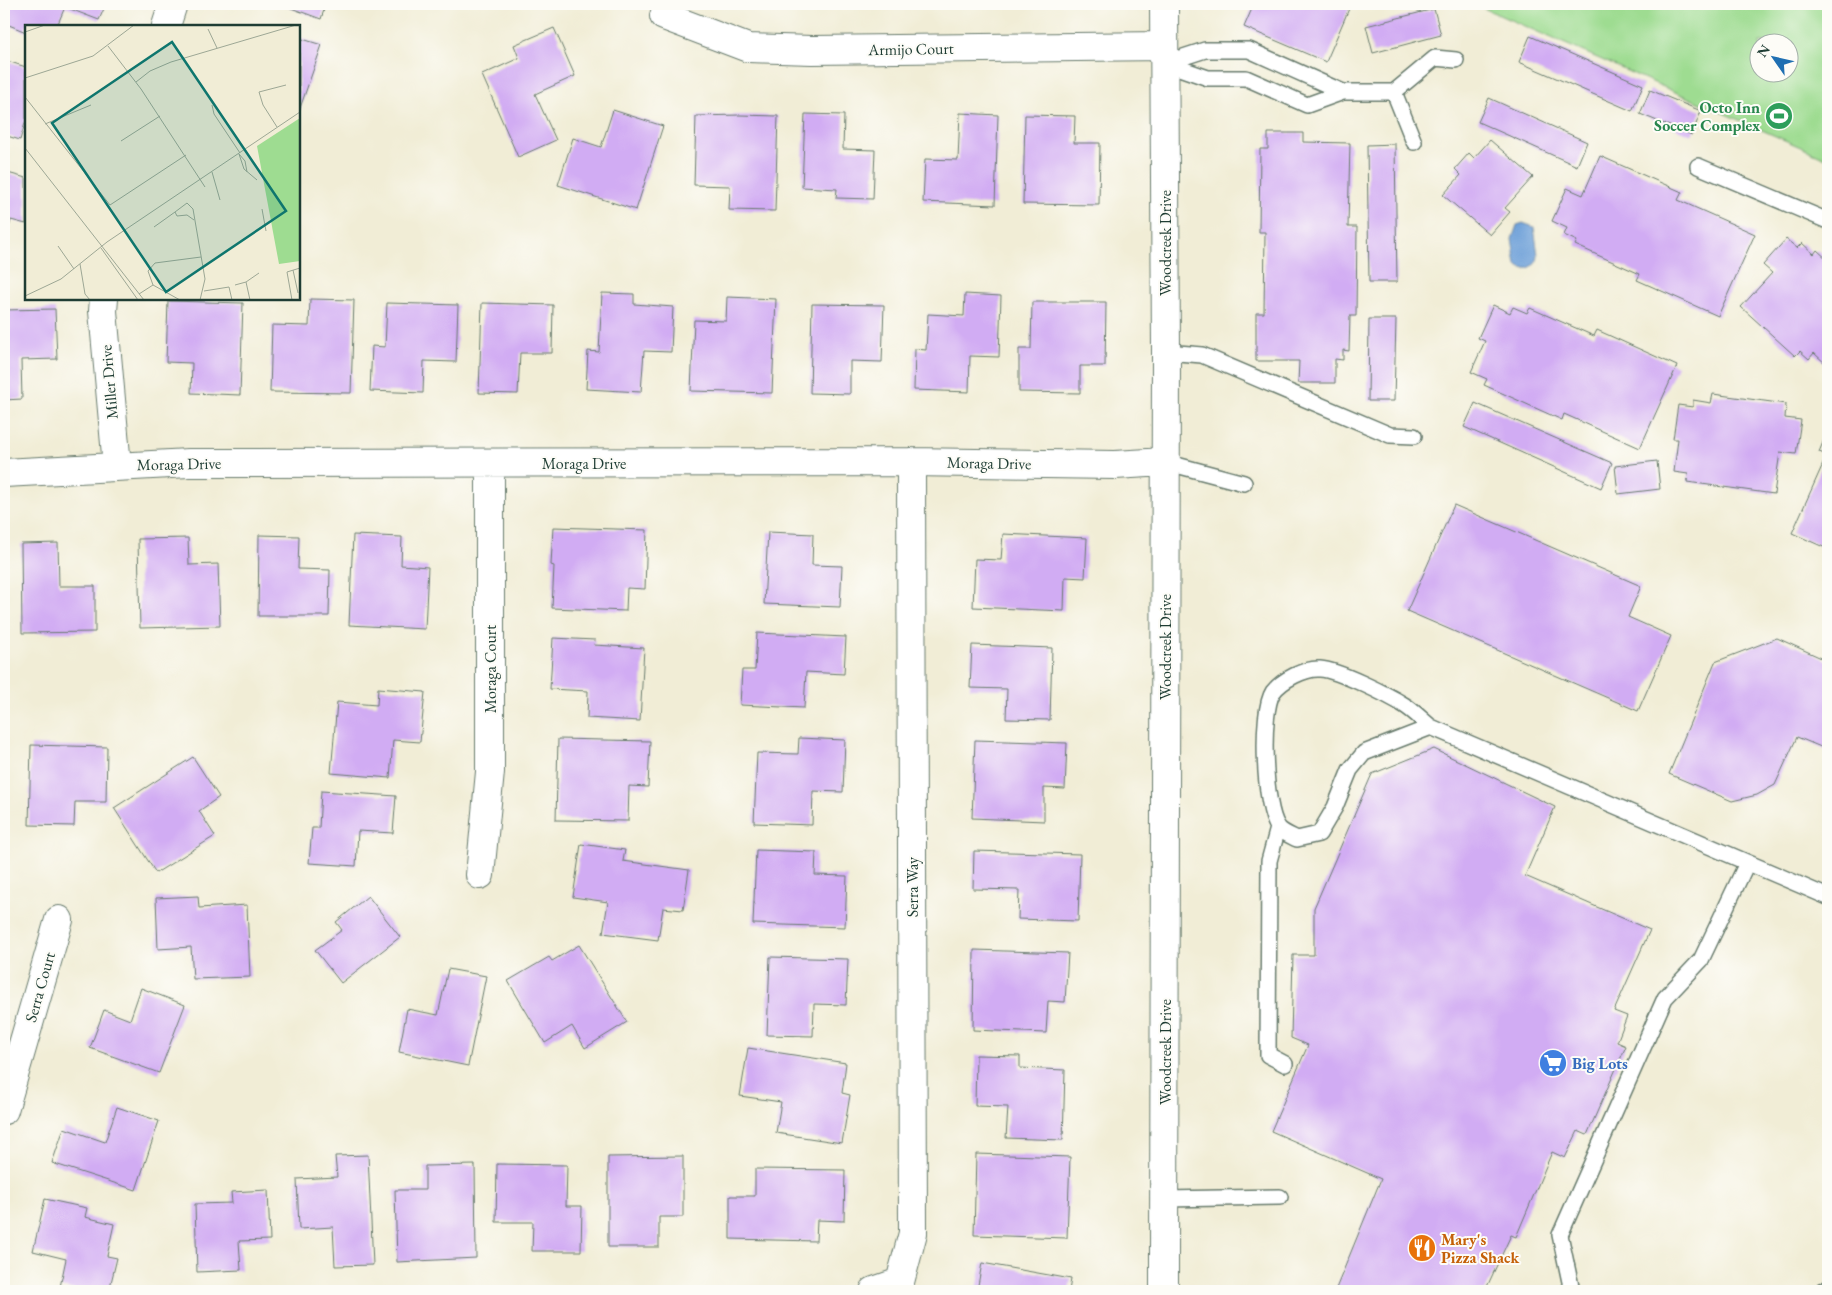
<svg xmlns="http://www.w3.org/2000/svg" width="1832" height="1295" font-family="'EB Garamond',serif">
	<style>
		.green { fill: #9edc91; stroke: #5e8c62; fill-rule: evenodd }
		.water { fill: #6c9fd8; stroke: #466e86 }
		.building { fill: #d1acf3 }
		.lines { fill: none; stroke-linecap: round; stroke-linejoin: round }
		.lane-casing { stroke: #687b6d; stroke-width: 18 }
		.street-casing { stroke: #687b6d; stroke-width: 30 }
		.secondary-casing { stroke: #687b6d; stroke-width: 30 }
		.lane { stroke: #fff; stroke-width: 15 }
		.street { stroke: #fff; stroke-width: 28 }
		.secondary { stroke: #fff; stroke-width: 28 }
		.labels { text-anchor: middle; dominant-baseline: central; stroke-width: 4; stroke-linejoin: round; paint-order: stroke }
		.street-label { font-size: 16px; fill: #1f3d34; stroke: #fdfcf7 }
		.leisure-label { font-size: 16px; font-weight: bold; fill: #27864d; stroke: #fdfcf7; text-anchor: end }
		.shop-label { font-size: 16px; font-weight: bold; fill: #366cbe; stroke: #fdfcf7; text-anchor: start }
		.food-label { font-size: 16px; font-weight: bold; fill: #c56008; stroke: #fdfcf7; text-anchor: start }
		.inset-road { fill: none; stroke: #9da795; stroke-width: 1 }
		.view { fill: #0f766e; fill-opacity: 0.15; stroke: #0f766e; stroke-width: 2.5 }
		.inset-edge { fill: none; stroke: #1f3d34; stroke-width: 2.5 }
	</style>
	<rect width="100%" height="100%" fill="#fdfcf7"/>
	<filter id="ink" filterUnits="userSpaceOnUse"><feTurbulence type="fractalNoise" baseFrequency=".02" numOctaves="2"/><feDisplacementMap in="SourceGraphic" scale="10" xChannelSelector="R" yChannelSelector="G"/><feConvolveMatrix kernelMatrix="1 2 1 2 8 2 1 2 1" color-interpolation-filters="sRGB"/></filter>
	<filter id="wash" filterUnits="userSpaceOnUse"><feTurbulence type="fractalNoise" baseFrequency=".0096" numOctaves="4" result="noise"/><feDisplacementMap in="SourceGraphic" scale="20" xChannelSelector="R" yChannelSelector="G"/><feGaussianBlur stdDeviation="1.12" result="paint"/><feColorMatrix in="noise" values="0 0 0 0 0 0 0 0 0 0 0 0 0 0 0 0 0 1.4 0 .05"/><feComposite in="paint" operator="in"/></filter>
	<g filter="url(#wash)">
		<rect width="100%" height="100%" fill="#f1edd6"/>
		<path class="green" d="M 1474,4 L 1828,4 L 1828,159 ZM 1760,42 L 1790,42 L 1790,72 L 1760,72 Z"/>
		<path class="water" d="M 1523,223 L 1534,227 L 1538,255 C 1538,266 1525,273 1516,265 L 1512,239 L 1517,225 Z"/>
		<g id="blocks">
			<path class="building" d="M 11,4 L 106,4 L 99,20 L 65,7 L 57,26 L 26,26 L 26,32 L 4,23 Z
				M 280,4 L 326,4 L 321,19 Z
				M 1254,4 L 1351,4 L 1326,62 L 1244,27 Z
				M 1434,9 L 1441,35 L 1373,53 L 1366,26 Z
				M 554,28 L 575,76 L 535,94 L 556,140 L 518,157 L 482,75 L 519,58 L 514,45 Z
				M 1530,36 L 1643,85 L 1632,111 L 1519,62 Z
				M 299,38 L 322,45 L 299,111 Z
				M 4,60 L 26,67 L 26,120 L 20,140 L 4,135 Z
				M 1650,90 L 1701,111 L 1692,135 L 1640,114 Z
				M 1489,98 L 1587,142 L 1577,166 L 1478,122 Z
				M 613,110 L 663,126 L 636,210 L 558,185 L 573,138 L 601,147 Z
				M 960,113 L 998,115 L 995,205 L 923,202 L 925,159 L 958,160 Z
				M 805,114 L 844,115 L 843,149 L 875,150 L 873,199 L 836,198 L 837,189 L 802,187 Z
				M 740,115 L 778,116 L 775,211 L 729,210 L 730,186 L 694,185 L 696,116 Z
				M 1025,115 L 1075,116 L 1074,143 L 1100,143 L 1099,205 L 1023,204 Z
				M 1268,133 L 1303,133 L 1303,142 L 1350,143 L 1348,227 L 1357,227 L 1356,316 L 1350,316 L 1349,351 L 1343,350 L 1343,360 L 1335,359 L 1335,383 L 1298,383 L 1299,361 L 1256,361 L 1256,313 L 1264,313 L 1265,232 L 1259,232 L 1260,149 L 1268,149 Z
				M 1490,140 L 1533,177 L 1505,208 L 1510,212 L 1490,235 L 1443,195 L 1461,175 L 1455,169 L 1469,153 L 1474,158 Z
				M 1395,144 L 1397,282 L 1369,282 L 1367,145 Z
				M 1600,156 L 1682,192 L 1678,200 L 1755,234 L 1718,316 L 1637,280 L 1640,274 L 1575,245 L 1577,241 L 1564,235 L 1567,228 L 1552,221 L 1567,188 L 1583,195 Z
				M 4,172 L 26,178 L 26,224 L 11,220 L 4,246 Z
				M 1786,239 L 1797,248 L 1802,243 L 1814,254 L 1817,250 L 1828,260 L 1827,365 L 1814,353 L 1809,359 L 1800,351 L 1795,356 L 1741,307 L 1772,273 L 1763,265 Z
				M 602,293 L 634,294 L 634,304 L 673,307 L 671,352 L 644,351 L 641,392 L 586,389 L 588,351 L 599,352 Z
				M 965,294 L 1001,296 L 999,357 L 970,356 L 969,392 L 914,390 L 915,349 L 926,350 L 928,314 L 964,316 Z
				M 727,297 L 776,299 L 772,393 L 691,391 L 694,320 L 726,321 Z
				M 310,299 L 354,300 L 351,393 L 270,392 L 272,325 L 309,326 Z
				M 168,301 L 243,303 L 240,395 L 191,393 L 192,363 L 166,362 Z
				M 1032,302 L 1106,302 L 1105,366 L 1080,366 L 1080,393 L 1019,392 L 1019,349 L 1031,349 Z
				M 387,303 L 458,305 L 456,362 L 424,361 L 423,393 L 370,391 L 372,346 L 385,347 Z
				M 482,303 L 553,305 L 552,353 L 520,353 L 518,394 L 479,393 Z
				M 812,304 L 884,305 L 882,362 L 850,361 L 850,394 L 810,393 Z
				M 1493,305 L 1510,313 L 1513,307 L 1527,313 L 1530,308 L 1594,336 L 1597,330 L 1677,366 L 1640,448 L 1564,414 L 1562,420 L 1484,385 L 1487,379 L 1471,372 L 1485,341 L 1478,338 Z
				M 55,309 L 57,359 L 21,360 L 22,399 L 4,400 L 4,310 Z
				M 1369,319 L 1396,319 L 1394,401 L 1368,401 Z
				M 1713,394 L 1786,404 L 1785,418 L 1801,420 L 1796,454 L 1780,452 L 1774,494 L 1687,482 L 1688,474 L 1674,472 L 1678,439 L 1673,439 L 1678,405 L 1693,407 L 1693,400 L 1711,403 Z
				M 1475,403 L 1612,463 L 1601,488 L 1464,427 Z
				M 1828,430 L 1828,549 L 1792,533 L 1827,455 L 1819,452 Z
				M 1657,461 L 1660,489 L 1618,494 L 1615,466 Z
				M 1454,505 L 1641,586 L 1628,617 L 1671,636 L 1638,711 L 1407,611 Z
				M 553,527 L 647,530 L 645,589 L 627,588 L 626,611 L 552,608 L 554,566 L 551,565 Z
				M 768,532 L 813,534 L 812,565 L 842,566 L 840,607 L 764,604 Z
				M 1003,534 L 1087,538 L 1085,578 L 1065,577 L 1064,611 L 973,607 L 975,559 L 1001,560 Z
				M 259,535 L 299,536 L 298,569 L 330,570 L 329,616 L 258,616 Z
				M 353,535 L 402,537 L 401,565 L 428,567 L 425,629 L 349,625 Z
				M 188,538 L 189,565 L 218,564 L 220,626 L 140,628 L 138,539 Z
				M 58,543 L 59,586 L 95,586 L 95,632 L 22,633 L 21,544 Z
				M 757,633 L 846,637 L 844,674 L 806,672 L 804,708 L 740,705 L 742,670 L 755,670 Z
				M 553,638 L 595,640 L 594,645 L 644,648 L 640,721 L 587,718 L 588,691 L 550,689 Z
				M 1777,638 L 1828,661 L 1828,750 L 1797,737 L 1775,785 L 1757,795 L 1732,801 L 1669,774 L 1715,662 Z
				M 972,645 L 1052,648 L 1050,720 L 1006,719 L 1007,689 L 970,688 Z
				M 378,688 L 425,692 L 420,742 L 393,740 L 390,778 L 331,773 L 337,702 L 377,705 Z
				M 799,738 L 845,740 L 843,792 L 813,791 L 812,825 L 754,823 L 757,753 L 798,754 Z
				M 558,739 L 650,741 L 648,787 L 629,786 L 628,821 L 556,820 Z
				M 975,740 L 1067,743 L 1065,789 L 1044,788 L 1044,821 L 972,818 Z
				M 31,745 L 107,747 L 106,802 L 75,802 L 74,826 L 29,825 Z
				M 1434,749 L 1555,807 L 1525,876 L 1650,930 L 1614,1011 L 1627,1016 L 1617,1042 L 1626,1046 L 1587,1135 L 1578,1131 L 1565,1158 L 1552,1152 L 1516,1237 L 1511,1235 L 1485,1291 L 1335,1291 L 1381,1179 L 1271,1131 L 1308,1045 L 1291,1038 L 1293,955 L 1314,955 L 1314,908 L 1372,774 Z
				M 193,757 L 219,797 L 199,811 L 215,836 L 156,873 L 114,808 Z
				M 321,791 L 396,796 L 393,833 L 358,831 L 356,866 L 309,863 L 312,828 L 319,828 Z
				M 581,844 L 625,850 L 623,861 L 689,870 L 683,910 L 663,908 L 658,940 L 603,933 L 608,902 L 573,897 Z
				M 756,850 L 816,852 L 815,875 L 847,876 L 845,927 L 753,924 Z
				M 974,851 L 1080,854 L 1078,921 L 1018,919 L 1019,890 L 973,889 Z
				M 198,896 L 199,908 L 247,905 L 250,977 L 193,979 L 191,947 L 158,949 L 156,898 Z
				M 368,896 L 400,937 L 341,983 L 315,950 L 342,930 L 336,922 Z
				M 579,945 L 627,1022 L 585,1048 L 572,1026 L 545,1043 L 508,981 L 549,957 L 552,961 Z
				M 974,950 L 1068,953 L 1065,1002 L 1048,1001 L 1046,1033 L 973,1030 Z
				M 770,957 L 848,959 L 846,1005 L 814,1004 L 813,1036 L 767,1035 Z
				M 448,969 L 486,976 L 468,1066 L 399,1052 L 407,1009 L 438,1015 Z
				M 141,988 L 185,1005 L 159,1073 L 90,1048 L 104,1010 L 130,1020 Z
				M 748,1048 L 846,1063 L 842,1093 L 850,1095 L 842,1143 L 776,1133 L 781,1102 L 740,1096 Z
				M 976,1055 L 1020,1056 L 1020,1068 L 1065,1070 L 1063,1140 L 1006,1138 L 1008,1107 L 975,1106 Z
				M 117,1107 L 159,1121 L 136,1190 L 52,1163 L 64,1128 L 105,1142 Z
				M 976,1154 L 1070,1157 L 1067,1238 L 974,1235 Z
				M 368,1155 L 373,1265 L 335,1266 L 333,1227 L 299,1229 L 297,1179 L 337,1177 L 335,1156 Z
				M 683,1156 L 683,1217 L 659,1217 L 659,1247 L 608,1247 L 608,1157 Z
				M 497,1164 L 567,1165 L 566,1206 L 582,1206 L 581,1251 L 532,1251 L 533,1222 L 496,1222 Z
				M 475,1165 L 476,1258 L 397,1262 L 395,1190 L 425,1190 L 425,1166 Z
				M 755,1169 L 845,1170 L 844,1221 L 817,1220 L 816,1241 L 730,1239 L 730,1196 L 755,1196 Z
				M 268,1190 L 270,1240 L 239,1241 L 241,1270 L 197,1272 L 195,1204 L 232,1203 L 231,1192 Z
				M 45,1199 L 87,1208 L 85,1217 L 114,1224 L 107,1256 L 117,1258 L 109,1291 L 80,1291 L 60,1287 L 66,1259 L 33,1251 Z
				M 982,1263 L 1071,1279 L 1069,1291 L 977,1291 Z"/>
		</g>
	</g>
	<g filter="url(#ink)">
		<use href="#blocks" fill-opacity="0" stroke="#687b6d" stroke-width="1"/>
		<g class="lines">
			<defs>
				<path id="lane" d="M 1165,63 L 1208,78 L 1246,78 L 1307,105 L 1343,92 L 1394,92 L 1435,58 L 1456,60
					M 1165,63 L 1205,50 L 1249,50 L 1343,92
					M 1394,92 L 1414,142
					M 1698,166 L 1828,221
					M 1166,352 L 1202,355 L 1390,435 L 1414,436
					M 1165,462 L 1244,483
					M 1431,727 L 1364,753 L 1350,770 L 1335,807 L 1319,834 L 1297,839 C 1291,836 1281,832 1278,827 C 1264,808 1260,712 1273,692 C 1282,680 1305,668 1320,669 C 1338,670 1388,695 1404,705 C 1414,711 1422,720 1431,727 L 1828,897
					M 1278,828 L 1269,861 L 1268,1055 L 1285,1064
					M 1165,1199 L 1280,1197
					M 1572,1291 L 1560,1235 L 1665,998 L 1701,960 L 1747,863
					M 1822,1291 L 1828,1288"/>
				<path id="street" d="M 664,16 L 748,48 L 812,50 L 1164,46
					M 166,26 L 173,4
					M 104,299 L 103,311 L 117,466
					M 4,473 L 189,463 L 911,462 L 1115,465 L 1165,462
					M 480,875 L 490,772 L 490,463
					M 4,1110 L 59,920
					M 1164,1257 L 1166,352 L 1164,4
					M 874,1291 L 900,1282 L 913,1233 L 911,462"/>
				<path id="secondary" d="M 1164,1257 L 1164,1291"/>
			</defs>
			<use href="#lane" class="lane-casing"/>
			<use href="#street" class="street-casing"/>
			<use href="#secondary" class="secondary-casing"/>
			<use href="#lane" class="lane"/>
			<use href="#street" class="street"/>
			<use href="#secondary" class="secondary"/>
		</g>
	</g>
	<defs>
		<symbol id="stadium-disc" viewBox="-11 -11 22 22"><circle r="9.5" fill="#2e9e5b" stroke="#fdfcf7"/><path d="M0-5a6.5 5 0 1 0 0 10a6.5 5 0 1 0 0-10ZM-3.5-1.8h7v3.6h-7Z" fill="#fff"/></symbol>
		<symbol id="supermarket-disc" viewBox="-11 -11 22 22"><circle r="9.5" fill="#3f7fe0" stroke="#fdfcf7"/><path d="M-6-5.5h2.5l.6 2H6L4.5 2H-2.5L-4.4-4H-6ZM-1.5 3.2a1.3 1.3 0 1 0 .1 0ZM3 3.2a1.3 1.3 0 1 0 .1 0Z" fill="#fff"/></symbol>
		<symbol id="restaurant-disc" viewBox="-11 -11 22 22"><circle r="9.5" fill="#e8710a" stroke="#fdfcf7"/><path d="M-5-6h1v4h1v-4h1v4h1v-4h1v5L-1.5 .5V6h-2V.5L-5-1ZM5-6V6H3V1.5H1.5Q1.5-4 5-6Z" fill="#fff"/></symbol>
	</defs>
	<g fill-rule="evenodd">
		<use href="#stadium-disc" x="1763" y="100" width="32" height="32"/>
		<use href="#supermarket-disc" x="1537" y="1047" width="32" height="32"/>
		<use href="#restaurant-disc" x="1406" y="1232" width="32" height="32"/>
	</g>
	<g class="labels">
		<g class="street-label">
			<text transform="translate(911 49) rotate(-1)">Armijo Court</text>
			<text transform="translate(1165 243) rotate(-90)">Woodcreek Drive</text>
			<text transform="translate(109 382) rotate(-95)">Miller Drive</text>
			<text x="584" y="463">Moraga Drive</text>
			<text transform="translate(989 463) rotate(1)">Moraga Drive</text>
			<text transform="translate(179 464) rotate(-1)">Moraga Drive</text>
			<text transform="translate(1165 647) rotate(-90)">Woodcreek Drive</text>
			<text transform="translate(490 669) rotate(-90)">Moraga Court</text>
			<text transform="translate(912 887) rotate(-90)">Serra Way</text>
			<text transform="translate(40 987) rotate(-74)">Serra Court</text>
			<text transform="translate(1165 1052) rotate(-90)">Woodcreek Drive</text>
		</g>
		<g class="leisure-label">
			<text x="1760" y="107">Octo Inn<tspan x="1760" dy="18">Soccer Complex</tspan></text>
		</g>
		<g class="shop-label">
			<text x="1572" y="1063">Big Lots</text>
		</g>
		<g class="food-label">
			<text x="1441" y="1239">Mary's<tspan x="1441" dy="18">Pizza Shack</tspan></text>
		</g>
	</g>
	<g transform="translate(25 25)">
		<rect width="275" height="275" fill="#f1edd6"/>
		<path d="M 275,93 L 275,236 L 254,239 L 232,121 Z" fill="#9edc91"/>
		<path class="inset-road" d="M 183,4 L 192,23M 0,7 L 20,0M 83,21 L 116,64 L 180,162M 0,53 L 68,31 L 109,0M 111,57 L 125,46 L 146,37 L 271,0M 0,72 L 85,180 L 161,130M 187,80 L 189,89 L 215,128M 20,99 L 66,80M 252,102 L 238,80 L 234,67 L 261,60M 96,116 L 135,91M 0,123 L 119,275M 214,129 L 219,144 L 232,155M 214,129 L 220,136 L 222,147M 187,147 L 195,175M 237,184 L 241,206M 169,195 L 162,190 L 152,191 L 150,187 L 162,178 L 168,184 L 180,254 L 175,275M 129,202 L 150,187M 33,221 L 49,244M 76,223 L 113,275M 55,239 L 60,269 L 65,275M 268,245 L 273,268M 221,257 L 225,275M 210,260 L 221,257 L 234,248M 179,266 L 204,262 L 207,275M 114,269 L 128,260M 0,271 L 36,254 L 82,217 L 275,87M 155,275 L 128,260 L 123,246 L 130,238 L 176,232M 267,275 L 262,247 L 275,243"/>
		<path class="view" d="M 147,17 L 261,186 L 141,267 L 27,98 Z"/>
		<rect width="275" height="275" class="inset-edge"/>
	</g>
	<rect width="1832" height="1295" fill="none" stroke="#fdfcf7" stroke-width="20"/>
	<g transform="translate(1774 58) rotate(304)"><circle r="24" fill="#fdfcf7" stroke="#a4b0a9"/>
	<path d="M0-4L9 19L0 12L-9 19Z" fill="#1f6fb2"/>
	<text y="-8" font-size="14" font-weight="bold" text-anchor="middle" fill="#1f3d34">N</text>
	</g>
</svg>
